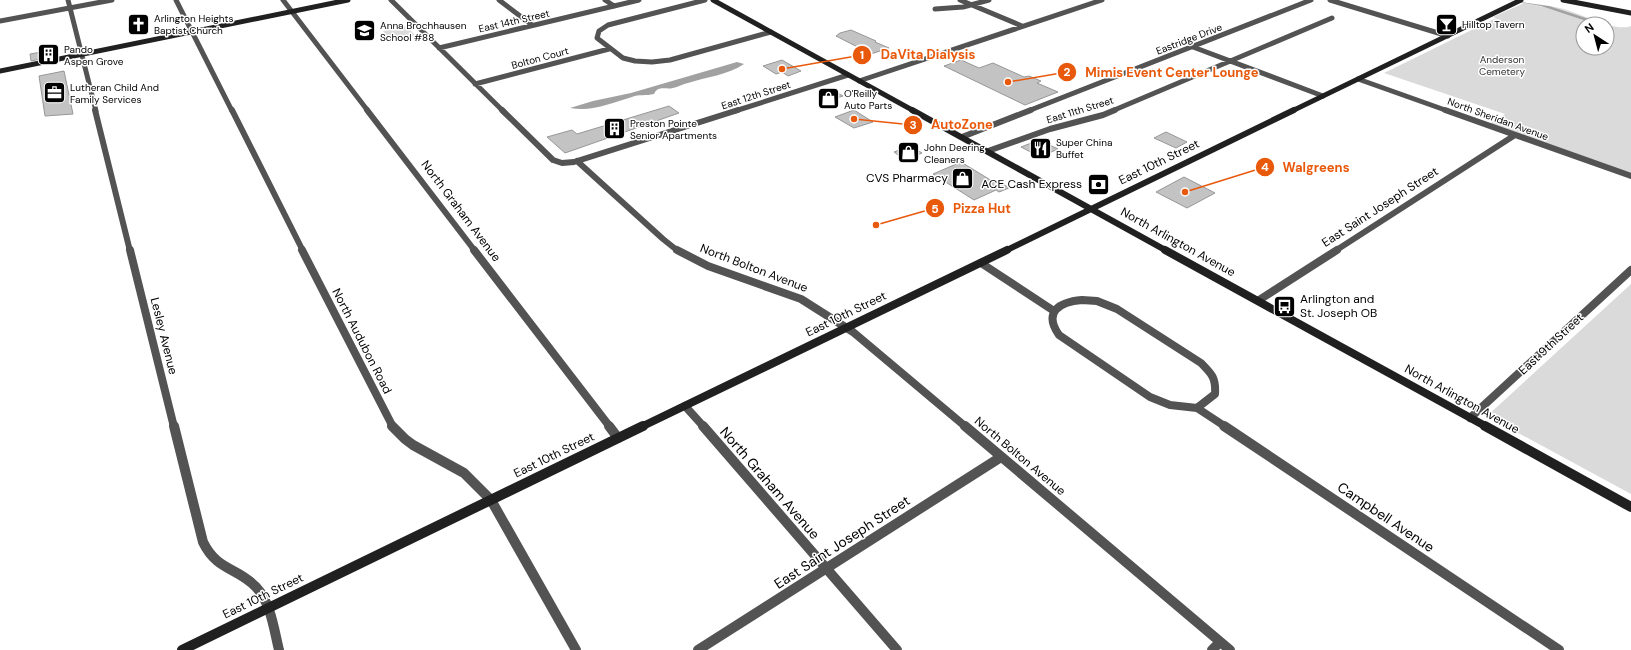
<svg xmlns="http://www.w3.org/2000/svg" width="1631" height="650" font-family="'DM Sans',sans-serif">
	<style>
		.green { fill: #dadada }
		.water { fill: #a1a1a1 }
		.building { fill: #c3c3c3; stroke: #979797 }
		.lines { fill: none; stroke-linecap: round; stroke-linejoin: round }
		.street-far3 { stroke: #535353; stroke-width: 5 }
		.street-far2 { stroke: #535353; stroke-width: 6 }
		.street-far1 { stroke: #535353; stroke-width: 8 }
		.street { stroke: #535353; stroke-width: 10 }
		.secondary-far3 { stroke: #202020; stroke-width: 5 }
		.secondary-far2 { stroke: #202020; stroke-width: 6 }
		.secondary-far1 { stroke: #202020; stroke-width: 8 }
		.secondary { stroke: #202020; stroke-width: 10 }
		.labels { text-anchor: middle; dominant-baseline: central; stroke-width: 3; stroke-linejoin: round; paint-order: stroke }
		.far-poi-label { font-size: 10px; fill: #000; stroke: #fff; text-anchor: start }
		.far-street-label { font-size: 10px; fill: #000; stroke: #fff }
		.far-park-label { font-size: 10px; fill: #313131; stroke: #fff }
		.street-label { font-size: 12px; fill: #000; stroke: #fff }
		.poi-label { font-size: 12px; fill: #000; stroke: #fff; text-anchor: end }
		.near-street-label { font-size: 14px; fill: #000; stroke: #fff }
		.leader { fill: none; stroke: #e8590c; stroke-width: 1.5 }
		.callout-dot { fill: #e8590c; stroke: #fff; stroke-width: 1.5 }
		.mark-label { font-size: 12px; text-anchor: middle; font-weight: bold; fill: #fff }
		.callout-label { font-size: 13px; text-anchor: middle; font-weight: bold; fill: #e8590c; stroke: #fff; stroke-width: 3; stroke-linejoin: round; paint-order: stroke }
	</style>
	<rect width="100%" height="100%" fill="#fff"/>
	<path class="green" d="M 1524,3 L 1544,7 L 1595,24 L 1583,24 L 1583,48 L 1607,48 L 1607,24 L 1601,24 L 1544,6 C 1568,4 1612,34 1631,26 L 1631,173 L 1489,124 L 1505,114 L 1384,73 L 1496,18 L 1493,17 Z
		M 406,26 L 416,36 L 392,41 L 383,31 Z
		M 1631,284 L 1631,494 L 1487,416 Z"/>
	<path class="water" d="M 1506,0 L 1549,6 L 1604,24 L 1595,24 L 1541,6 Z
		M 737,62 L 744,64 C 728,75 706,77 688,83 C 683,84 678,87 673,88 C 666,90 658,85 654,94 C 646,96 639,94 632,97 C 611,103 593,112 570,108 L 593,101 L 631,93 Z"/>
	<path class="building" d="M 851,30 L 876,41 L 875,42 L 889,48 L 871,54 L 836,36 L 840,33 Z
		M 53,50 L 55,56 L 31,61 L 30,54 Z
		M 782,60 L 801,71 L 788,76 L 782,72 L 776,74 L 763,66 Z
		M 961,60 L 979,68 L 993,63 L 1024,77 L 1029,76 L 1041,81 L 1037,83 L 1058,92 L 1025,105 L 944,66 Z
		M 64,71 L 73,114 L 45,116 L 39,76 Z
		M 834,91 L 843,96 L 827,101 L 818,96 Z
		M 669,106 L 679,113 L 565,153 L 547,137 L 572,130 L 577,134 Z
		M 854,110 L 873,122 L 854,128 L 835,117 Z
		M 1166,132 L 1187,142 L 1176,148 L 1154,138 Z
		M 1039,140 L 1058,149 L 1040,157 L 1021,147 Z
		M 910,146 L 922,153 L 905,160 L 894,152 Z
		M 961,162 L 997,184 L 1000,182 L 1009,188 L 999,192 L 996,190 L 974,200 L 933,174 Z
		M 1184,177 L 1215,193 L 1187,208 L 1156,192 Z"/>
	<g class="lines">
		<path class="street-far3" d="M 68,0 L 96,111
			M 176,0 L 232,111
			M 283,0 L 368,111
			M 391,0 L 503,111
			M 499,0 L 532,25
			M 605,0 L 614,6
			M 705,0 L 608,25 L 599,31 L 597,38 L 623,58 L 635,61 L 652,62 L 670,60 L 771,32
			M 960,0 L 1022,26
			M 1330,0 L 1448,36
			M 935,9 L 963,7 L 989,0
			M 0,21 L 112,0
			M 1193,47 L 1323,96
			M 439,48 L 639,0
			M 1358,79 L 1448,111
			M 859,81 L 1102,0
			M 475,84 L 609,49
			M 735,111 L 848,75
			M 1028,111 L 1311,0
			M 1112,111 L 1332,18"/>
		<path class="street-far2" d="M 95,110 L 130,251
			M 232,110 L 303,251
			M 367,110 L 475,251
			M 502,110 L 553,160 L 562,163 L 574,162 L 738,110
			M 1445,110 L 1631,176
			M 962,137 L 1031,110
			M 988,151 L 1050,129 L 1103,115 L 1115,110
			M 577,161 L 663,239 L 678,251
			M 1335,251 L 1515,135"/>
		<path class="street-far1" d="M 130,250 L 174,427
			M 302,250 L 393,427
			M 474,250 L 610,427
			M 677,250 L 708,266 L 801,299 L 853,332 L 966,427
			M 981,263 L 1054,311
			M 1082,300 L 1097,301 L 1117,309 L 1201,363 C 1212,374 1216,378 1215,394 L 1197,408 L 1170,405 L 1150,397 L 1059,335 C 1043,312 1059,302 1082,300 Z
			M 1259,300 L 1337,250
			M 685,406 L 704,427
			M 1197,408 L 1226,427
			M 1470,418 L 1631,270"/>
		<path class="street" d="M 174,426 L 203,542 C 217,571 237,567 256,587 C 271,603 274,630 279,650
			M 392,426 L 405,439 L 413,445 L 464,473 L 491,500 L 576,650
			M 609,426 L 618,438
			M 703,426 L 897,650
			M 965,426 L 1230,650
			M 1224,426 L 1559,650
			M 698,650 L 1001,457
			M 1212,650 L 1220,642"/>
		<path class="secondary-far3" d="M 713,0 L 914,111
			M 1563,0 L 1631,13
			M 0,71 L 348,0
			M 1292,111 L 1521,0"/>
		<path class="secondary-far2" d="M 912,110 L 1167,251
			M 1005,251 L 1294,110"/>
		<path class="secondary-far1" d="M 1165,250 L 1487,427
			M 641,427 L 1007,250"/>
		<path class="secondary" d="M 1485,426 L 1631,507
			M 182,650 L 643,426"/>
	</g>
	<defs>
		<symbol id="church-square" viewBox="-11 -11 22 22"><rect x="-9" y="-9" width="18" height="18" rx="4" fill="#000" stroke="#fff"/><path d="M-1.2-6h2.4v3.5h3.3v2.4h-3.3V6h-2.4V-.1h-3.3v-2.4h3.3Z" fill="#fff"/></symbol>
		<symbol id="bar-square" viewBox="-11 -11 22 22"><rect x="-9" y="-9" width="18" height="18" rx="4" fill="#000" stroke="#fff"/><path d="M-6-5H6L.8 .8V4.5H3.5V6h-7V4.5H-.8V.8Z" fill="#fff"/></symbol>
		<symbol id="school-square" viewBox="-11 -11 22 22"><rect x="-9" y="-9" width="18" height="18" rx="4" fill="#000" stroke="#fff"/><path d="M0-5L7-2L0 1L-7-2ZM-4 1L0 2.5L4 1V4Q0 6-4 4Z" fill="#fff"/></symbol>
		<symbol id="building-square" viewBox="-11 -11 22 22"><rect x="-9" y="-9" width="18" height="18" rx="4" fill="#000" stroke="#fff"/><path d="M-4-6H4V6H1V3H-1V6H-4ZM-2.5-4.3h1.7v1.8h-1.7ZM.8-4.3h1.7v1.8H.8ZM-2.5-1h1.7V.8h-1.7ZM.8-1h1.7V.8H.8Z" fill="#fff"/></symbol>
		<symbol id="office-square" viewBox="-11 -11 22 22"><rect x="-9" y="-9" width="18" height="18" rx="4" fill="#000" stroke="#fff"/><path d="M-6-3h4V-5.5h4V-3h4V5H-6ZM-1-4.5V-3h2v-1.5ZM-6 0V1H6V0Z" fill="#fff"/></symbol>
		<symbol id="shop-square" viewBox="-11 -11 22 22"><rect x="-9" y="-9" width="18" height="18" rx="4" fill="#000" stroke="#fff"/><path d="M-5-2.5h2.3a2.7 3.5 0 0 1 5.4 0H5L5.5 6h-11ZM-1.5-2.5h3a1.5 2.3 0 0 0-3 0Z" fill="#fff"/></symbol>
		<symbol id="restaurant-square" viewBox="-11 -11 22 22"><rect x="-9" y="-9" width="18" height="18" rx="4" fill="#000" stroke="#fff"/><path d="M-5-6h1v4h1v-4h1v4h1v-4h1v5L-1.5 .5V6h-2V.5L-5-1ZM5-6V6H3V1.5H1.5Q1.5-4 5-6Z" fill="#fff"/></symbol>
		<symbol id="bank-square" viewBox="-11 -11 22 22"><rect x="-9" y="-9" width="18" height="18" rx="4" fill="#000" stroke="#fff"/><path d="M-6-4H6V4H-6ZM0-2.3a2.3 2.3 0 1 0 0 4.6a2.3 2.3 0 1 0 0-4.6Z" fill="#fff"/></symbol>
		<symbol id="bus-square" viewBox="-11 -11 22 22"><rect x="-9" y="-9" width="18" height="18" rx="4" fill="#000" stroke="#fff"/><path d="M-5-6H5V4H4V6H2V4H-2V6H-4V4H-5ZM-3.5-4V0h7V-4ZM-3.5 1.2v1.5H-2V1.2ZM2 1.2v1.5H3.5V1.2Z" fill="#fff"/></symbol>
	</defs>
	<g fill-rule="evenodd">
		<use href="#church-square" x="126" y="12" width="25" height="25"/>
		<use href="#bar-square" x="1434" y="12" width="25" height="25"/>
		<use href="#school-square" x="352" y="18" width="25" height="25"/>
		<use href="#building-square" x="36" y="42" width="25" height="25"/>
		<use href="#office-square" x="42" y="80" width="25" height="25"/>
		<use href="#shop-square" x="816" y="86" width="25" height="25"/>
		<use href="#building-square" x="602" y="116" width="25" height="25"/>
		<use href="#restaurant-square" x="1028" y="136" width="25" height="25"/>
		<use href="#shop-square" x="896" y="140" width="25" height="25"/>
		<use href="#shop-square" x="950" y="166" width="25" height="25"/>
		<use href="#bank-square" x="1086" y="172" width="25" height="25"/>
		<use href="#bus-square" x="1272" y="294" width="25" height="25"/>
	</g>
	<g class="labels">
		<g class="far-poi-label">
			<text x="154" y="18">Arlington Heights<tspan x="154" dy="12">Baptist Church</tspan></text>
			<text x="1462" y="24">Hilltop Tavern</text>
			<text x="380" y="25">Anna Brochhausen<tspan x="380" dy="12">School #88</tspan></text>
			<text x="64" y="49">Pando<tspan x="64" dy="12">Aspen Grove</tspan></text>
			<text x="70" y="87">Lutheran Child And<tspan x="70" dy="12">Family Services</tspan></text>
			<text x="844" y="93">O'Reilly<tspan x="844" dy="12">Auto Parts</tspan></text>
			<text x="630" y="123">Preston Pointe<tspan x="630" dy="12">Senior Apartments</tspan></text>
			<text x="1056" y="142">Super China<tspan x="1056" dy="12">Buffet</tspan></text>
			<text x="924" y="147">John Deering<tspan x="924" dy="12">Cleaners</tspan></text>
		</g>
		<g class="far-street-label">
			<text transform="translate(514 21) rotate(-13)">East 14th Street</text>
			<text transform="translate(1189 39) rotate(-21)">Eastridge Drive</text>
			<text transform="translate(540 58) rotate(-15)">Bolton Court</text>
			<text transform="translate(756 95) rotate(-18)">East 12th Street</text>
			<text transform="translate(1080 110) rotate(-17)">East 11th Street</text>
			<text transform="translate(1498 119) rotate(20)">North Sheridan Avenue</text>
		</g>
		<g class="far-park-label">
			<text x="1502" y="59">Anderson<tspan x="1502" dy="12">Cemetery</tspan></text>
		</g>
		<g class="street-label">
			<text transform="translate(1159 162) rotate(-26)">East 10th Street</text>
			<text transform="translate(1380 207) rotate(-33)">East Saint Joseph Street</text>
			<text transform="translate(461 211) rotate(53)">North Graham Avenue</text>
			<text transform="translate(1178 242) rotate(29)">North Arlington Avenue</text>
			<text transform="translate(754 268) rotate(21)">North Bolton Avenue</text>
			<text transform="translate(846 314) rotate(-26)">East 10th Street</text>
			<text transform="translate(164 336) rotate(76)">Lesley Avenue</text>
			<text transform="translate(362 341) rotate(63)">North Audubon Road</text>
			<text transform="translate(1551 344) rotate(-43)">East 9th Street</text>
			<text transform="translate(1462 399) rotate(29)">North Arlington Avenue</text>
			<text transform="translate(554 455) rotate(-26)">East 10th Street</text>
			<text transform="translate(1020 456) rotate(40)">North Bolton Avenue</text>
			<text transform="translate(263 596) rotate(-26)">East 10th Street</text>
		</g>
		<g class="poi-label">
			<text x="948" y="178">CVS Pharmacy</text>
			<text x="1082" y="184">ACE Cash Express</text>
			<text x="1300" y="299" text-anchor="start">Arlington and<tspan x="1300" dy="14">St. Joseph OB</tspan></text>
		</g>
		<g class="near-street-label">
			<text transform="translate(770 483) rotate(49)">North Graham Avenue</text>
			<text transform="translate(1386 517) rotate(34)">Campbell Avenue</text>
			<text transform="translate(842 542) rotate(-33)">East Saint Joseph Street</text>
		</g>
	</g>
	<path class="leader" d="M782 69L862 55M1008 82L1067 72M854 119L913 125M1185 192L1265 167M876 225L935 208"/>
	<g class="callout-dot">
		<circle cx="782" cy="69" r="4"/>
		<circle cx="1008" cy="82" r="4"/>
		<circle cx="854" cy="119" r="4"/>
		<circle cx="1185" cy="192" r="4"/>
		<circle cx="876" cy="225" r="4"/>
		<circle cx="862" cy="55" r="10"/>
		<circle cx="1067" cy="72" r="10"/>
		<circle cx="913" cy="125" r="10"/>
		<circle cx="1265" cy="167" r="10"/>
		<circle cx="935" cy="208" r="10"/>
	</g>
	<g class="mark-label">
		<text x="862" y="59">1</text>
		<text x="1067" y="76">2</text>
		<text x="913" y="129">3</text>
		<text x="1265" y="171">4</text>
		<text x="935" y="213">5</text>
	</g>
	<g class="callout-label">
		<text x="928" y="59">DaVita Dialysis</text>
		<text x="1172" y="77">Mimis Event Center Lounge</text>
		<text x="962" y="129">AutoZone</text>
		<text x="1316" y="172">Walgreens</text>
		<text x="982" y="213">Pizza Hut</text>
	</g>
	<g transform="translate(1595 36) rotate(324)"><circle r="19" fill="#ffffff" stroke="#999999"/>
	<path d="M0-3L7 15L0 10L-7 15Z" fill="#000000"/>
	<text y="-6" font-size="11" font-weight="bold" text-anchor="middle" fill="#000000">N</text>
	</g>
</svg>
